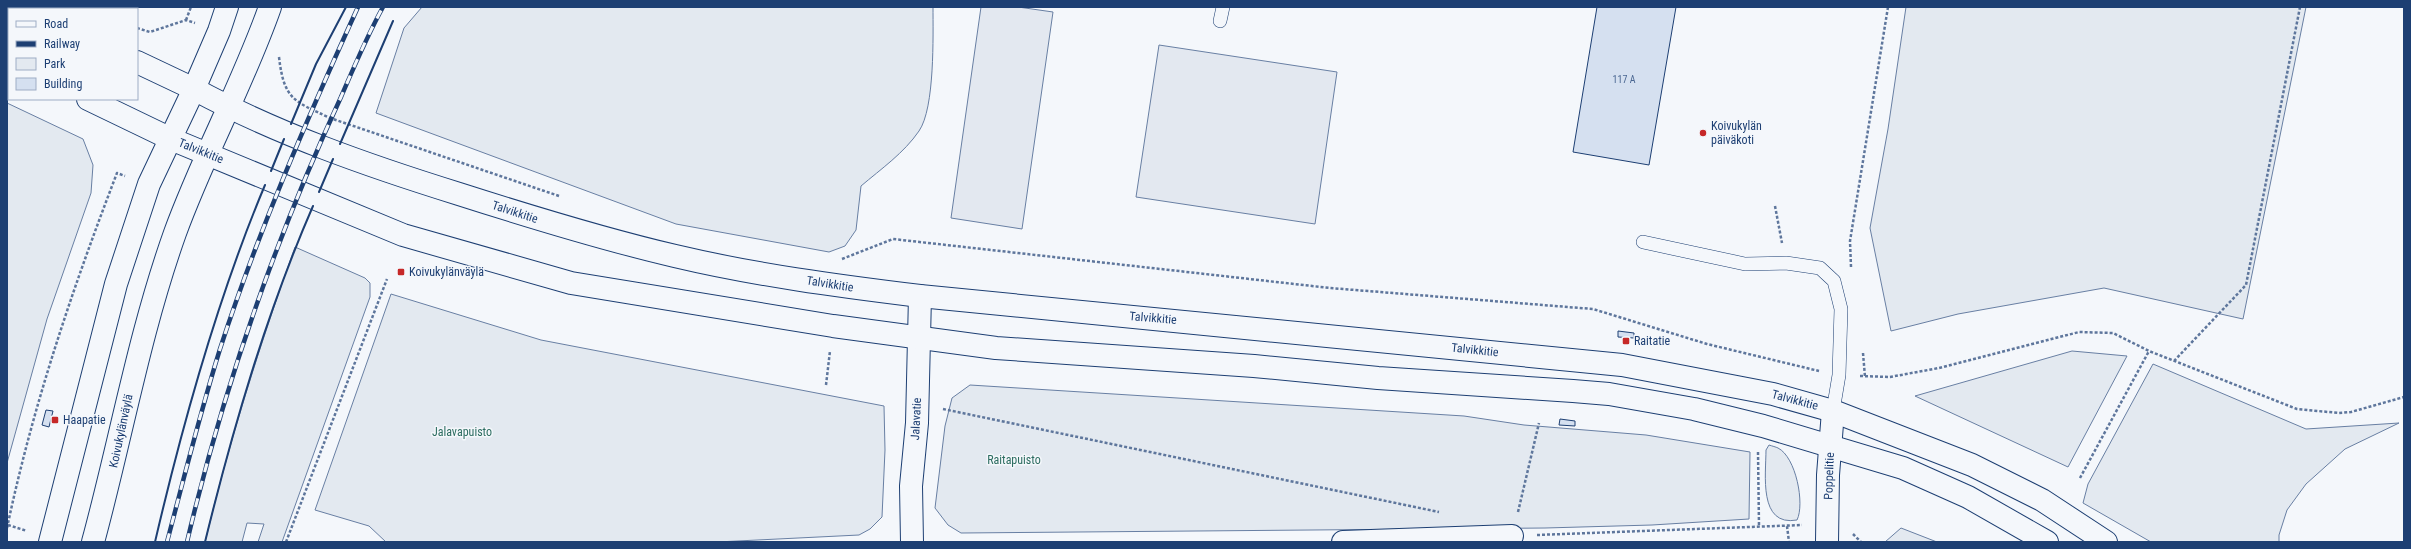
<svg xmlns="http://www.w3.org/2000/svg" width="2411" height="549" font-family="'Roboto Condensed',sans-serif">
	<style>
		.green { fill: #e3e9f0; stroke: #687fa3 }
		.parking { fill: #e3e8f0; stroke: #687fa3 }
		.building { fill: #d5e0f0; stroke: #1d3f73 }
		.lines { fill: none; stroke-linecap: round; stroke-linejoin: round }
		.lane-casing { stroke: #1d3f73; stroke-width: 14 }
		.street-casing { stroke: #1d3f73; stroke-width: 24 }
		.secondary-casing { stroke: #1d3f73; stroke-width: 24 }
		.primary-casing { stroke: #1d3f73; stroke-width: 24 }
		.path { stroke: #5e769c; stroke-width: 2.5; stroke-dasharray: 3 2; stroke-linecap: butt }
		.lane { stroke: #f4f7fb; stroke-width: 13 }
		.street { stroke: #f4f7fb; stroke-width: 22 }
		.secondary { stroke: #f4f7fb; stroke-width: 22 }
		.primary { stroke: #f4f7fb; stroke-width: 22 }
		.rail-casing { stroke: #1d3f73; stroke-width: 4.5 }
		.rail { stroke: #f4f7fb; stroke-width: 3; stroke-dasharray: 9; stroke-linecap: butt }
		.wall { stroke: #1d3f73; stroke-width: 2 }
		.poi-dot { fill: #c62828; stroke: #f4f7fb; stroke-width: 1.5 }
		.labels { text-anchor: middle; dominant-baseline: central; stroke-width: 3; stroke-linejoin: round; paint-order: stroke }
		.number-label { font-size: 10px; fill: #4b6792 }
		.poi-label { font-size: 12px; fill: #1d3f73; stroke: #f4f7fb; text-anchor: start }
		.street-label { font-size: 12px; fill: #1d3f73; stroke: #f4f7fb }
		.park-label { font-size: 12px; fill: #2c6c60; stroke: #f4f7fb }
	</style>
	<rect width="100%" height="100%" fill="#f4f7fb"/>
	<path class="green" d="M 422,7 L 933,7 C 933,35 935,108 919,131 C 904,153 881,169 861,186 L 856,230 L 845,246 L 829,252 L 676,224 L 376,113 L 404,28 Z
		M 1906,7 L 2306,7 L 2243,319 L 2104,288 L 1958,314 L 1891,331 L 1870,228 L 1888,129 Z
		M 7,103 L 83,139 L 93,165 L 91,193 L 47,319 L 7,463 Z
		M 295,247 L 365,278 L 370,283 L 370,297 L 282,542 L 258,542 L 264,524 L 247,523 L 242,542 L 205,542 C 229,442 260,344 295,247 Z
		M 391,294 L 541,340 L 884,406 L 885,450 L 882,517 L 870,529 L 859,535 L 717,542 L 386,542 L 369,526 L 315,510 Z
		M 2072,351 L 2127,356 L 2068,467 L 1915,396 Z
		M 2153,364 L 2306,429 L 2399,423 L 2345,449 L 2306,484 L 2287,510 L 2279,535 L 2279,542 L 2151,542 L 2083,503 L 2088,484 Z
		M 970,385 L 1464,416 L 1524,425 L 1646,435 L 1750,452 L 1749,519 L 1652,525 L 1545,528 L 961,533 L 948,525 L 935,508 L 945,426 L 952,398 Z
		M 1769,445 C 1772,446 1776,447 1778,448 C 1796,457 1805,504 1797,520 C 1758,527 1766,474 1766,450 Z
		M 1901,528 L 1937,542 L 1885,542 Z"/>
	<path class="parking" d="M 981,7 L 1018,7 L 1053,12 L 1022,229 L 951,218 Z
		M 1159,45 L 1337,72 L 1315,224 L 1136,197 Z"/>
	<path class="building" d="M 1597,7 L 1676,7 L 1649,165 L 1573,152 Z
		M 1618,331 L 1634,333 L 1634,338 L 1618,337 Z
		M 46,410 L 53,411 L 49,427 L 42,425 Z
		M 1560,419 L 1575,421 L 1575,426 L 1559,425 Z"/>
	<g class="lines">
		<defs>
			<path id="lane" d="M 1220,21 L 1223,7
				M 1643,242 L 1745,264 L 1786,263 L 1820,268 L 1834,281 L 1841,309 L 1839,375 L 1833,411"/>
			<path id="street" d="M 912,542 L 911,486 L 917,423 L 920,296
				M 1343,542 L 1512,536
				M 1827,542 L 1828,475 L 1833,411"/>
			<path id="secondary" d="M 21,7 L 26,9
				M 7,61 L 9,62
				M 137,62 L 194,89
				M 88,99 L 171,139"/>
			<path id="primary" d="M 194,89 C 277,134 369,166 459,194 C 531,217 602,239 675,256 C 755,275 838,286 920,296 L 1622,365 L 1773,394 L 1833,411 L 1972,465 L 2042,500 L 2106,542
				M 171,139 L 403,235 L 571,283 L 833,326 L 996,348 L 1254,366 L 1378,378 L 1573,391 L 1609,394 L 1694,409 L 1763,426 L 1903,468 L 1968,497 L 2047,542
				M 50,542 L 116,284 L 149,184 L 194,89 L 219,31 L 227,7
				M 93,542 C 121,439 139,334 175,233 C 203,156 243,84 270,7"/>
		</defs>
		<use href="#lane" class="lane-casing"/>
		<use href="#street" class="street-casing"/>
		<use href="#secondary" class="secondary-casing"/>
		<use href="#primary" class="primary-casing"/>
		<path class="path" d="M 92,7 L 95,9
			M 186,20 L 191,7
			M 137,28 L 150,32 L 186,20 L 195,23
			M 279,57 C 284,100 294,101 330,118 L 559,196
			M 1775,206 L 1782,243
			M 842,259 L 893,239 L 1330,288 L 1593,309 L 1707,344 L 1819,371
			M 1851,267 L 1850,241 L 1888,7
			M 1863,353 L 1865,377
			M 2174,361 L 2246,285 L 2300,7
			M 1860,376 L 1890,377 L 1939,368 L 2079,332 L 2113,333 L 2149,351 L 2297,409 L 2339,413 L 2351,412 L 2404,397
			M 826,385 L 830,351
			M 943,409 L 1439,512
			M 1758,452 L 1759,526
			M 2080,478 L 2149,351
			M 1518,512 L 1539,423
			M 8,525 L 27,531
			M 1787,526 L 1789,542
			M 7,528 C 33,405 72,290 117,173 L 125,176
			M 1853,534 L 1861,542
			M 1537,535 L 1802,525
			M 286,542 L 387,279"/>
		<use href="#lane" class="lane"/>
		<use href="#street" class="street"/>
		<use href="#secondary" class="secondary"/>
		<use href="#primary" class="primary"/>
		<defs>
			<path id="rail" d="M 167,542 C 184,478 200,413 220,349 C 258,232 307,119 358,7
				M 187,542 C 223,389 275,240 341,97 C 354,67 367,36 383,7"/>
		</defs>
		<use href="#rail" class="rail-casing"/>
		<use href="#rail" class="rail"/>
		<path class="wall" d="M 291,124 L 316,64 L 346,7
			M 340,144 L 393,21
			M 271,171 L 284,139
			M 319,192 L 333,159
			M 155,542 C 183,422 217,299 265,185
			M 205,542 C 233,428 266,314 313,206"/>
	</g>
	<g class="poi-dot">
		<circle cx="1703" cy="133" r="4"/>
		<rect x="397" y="268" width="8" height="8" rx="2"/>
		<rect x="1622" y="337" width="8" height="8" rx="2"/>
		<rect x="51" y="416" width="8" height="8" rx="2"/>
	</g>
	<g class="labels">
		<g class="number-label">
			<text x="1624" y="79">117 A</text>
		</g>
		<g class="poi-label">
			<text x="1711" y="126">Koivukylän<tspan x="1711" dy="14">päiväkoti</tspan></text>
			<text x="409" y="272">Koivukylänväylä</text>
			<text x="1634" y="341">Raitatie</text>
			<text x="63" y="420">Haapatie</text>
		</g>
		<g class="street-label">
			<text transform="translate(201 151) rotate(22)">Talvikkitie</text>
			<text transform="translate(515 212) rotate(18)">Talvikkitie</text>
			<text transform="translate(830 284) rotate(9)">Talvikkitie</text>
			<text transform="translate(1153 318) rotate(5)">Talvikkitie</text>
			<text transform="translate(1475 350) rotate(6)">Talvikkitie</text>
			<text transform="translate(1795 400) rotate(15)">Talvikkitie</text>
			<text transform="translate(916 419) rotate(-87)">Jalavatie</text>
			<text transform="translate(121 431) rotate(-78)">Koivukylänväylä</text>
			<text transform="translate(1829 476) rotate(-88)">Poppelitie</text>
		</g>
		<g class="park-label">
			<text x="462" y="432">Jalavapuisto</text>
			<text x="1014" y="460">Raitapuisto</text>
		</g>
	</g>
	<rect width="2411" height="549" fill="none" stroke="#1d3f73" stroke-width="16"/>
	<rect x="8" y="8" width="130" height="92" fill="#f4f7fb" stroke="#9eadc5"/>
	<rect x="16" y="21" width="20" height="6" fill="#f4f7fb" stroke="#9eadc5"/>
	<text x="44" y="28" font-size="12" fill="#1d3f73">Road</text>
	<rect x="16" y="41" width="20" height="6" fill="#1d3f73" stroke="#9eadc5"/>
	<text x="44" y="48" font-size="12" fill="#1d3f73">Railway</text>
	<rect x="16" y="58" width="20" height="12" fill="#e3e9f0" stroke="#9eadc5"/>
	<text x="44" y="68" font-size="12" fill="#1d3f73">Park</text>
	<rect x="16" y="78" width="20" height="12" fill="#d5e0f0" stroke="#9eadc5"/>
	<text x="44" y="88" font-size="12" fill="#1d3f73">Building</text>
</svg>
